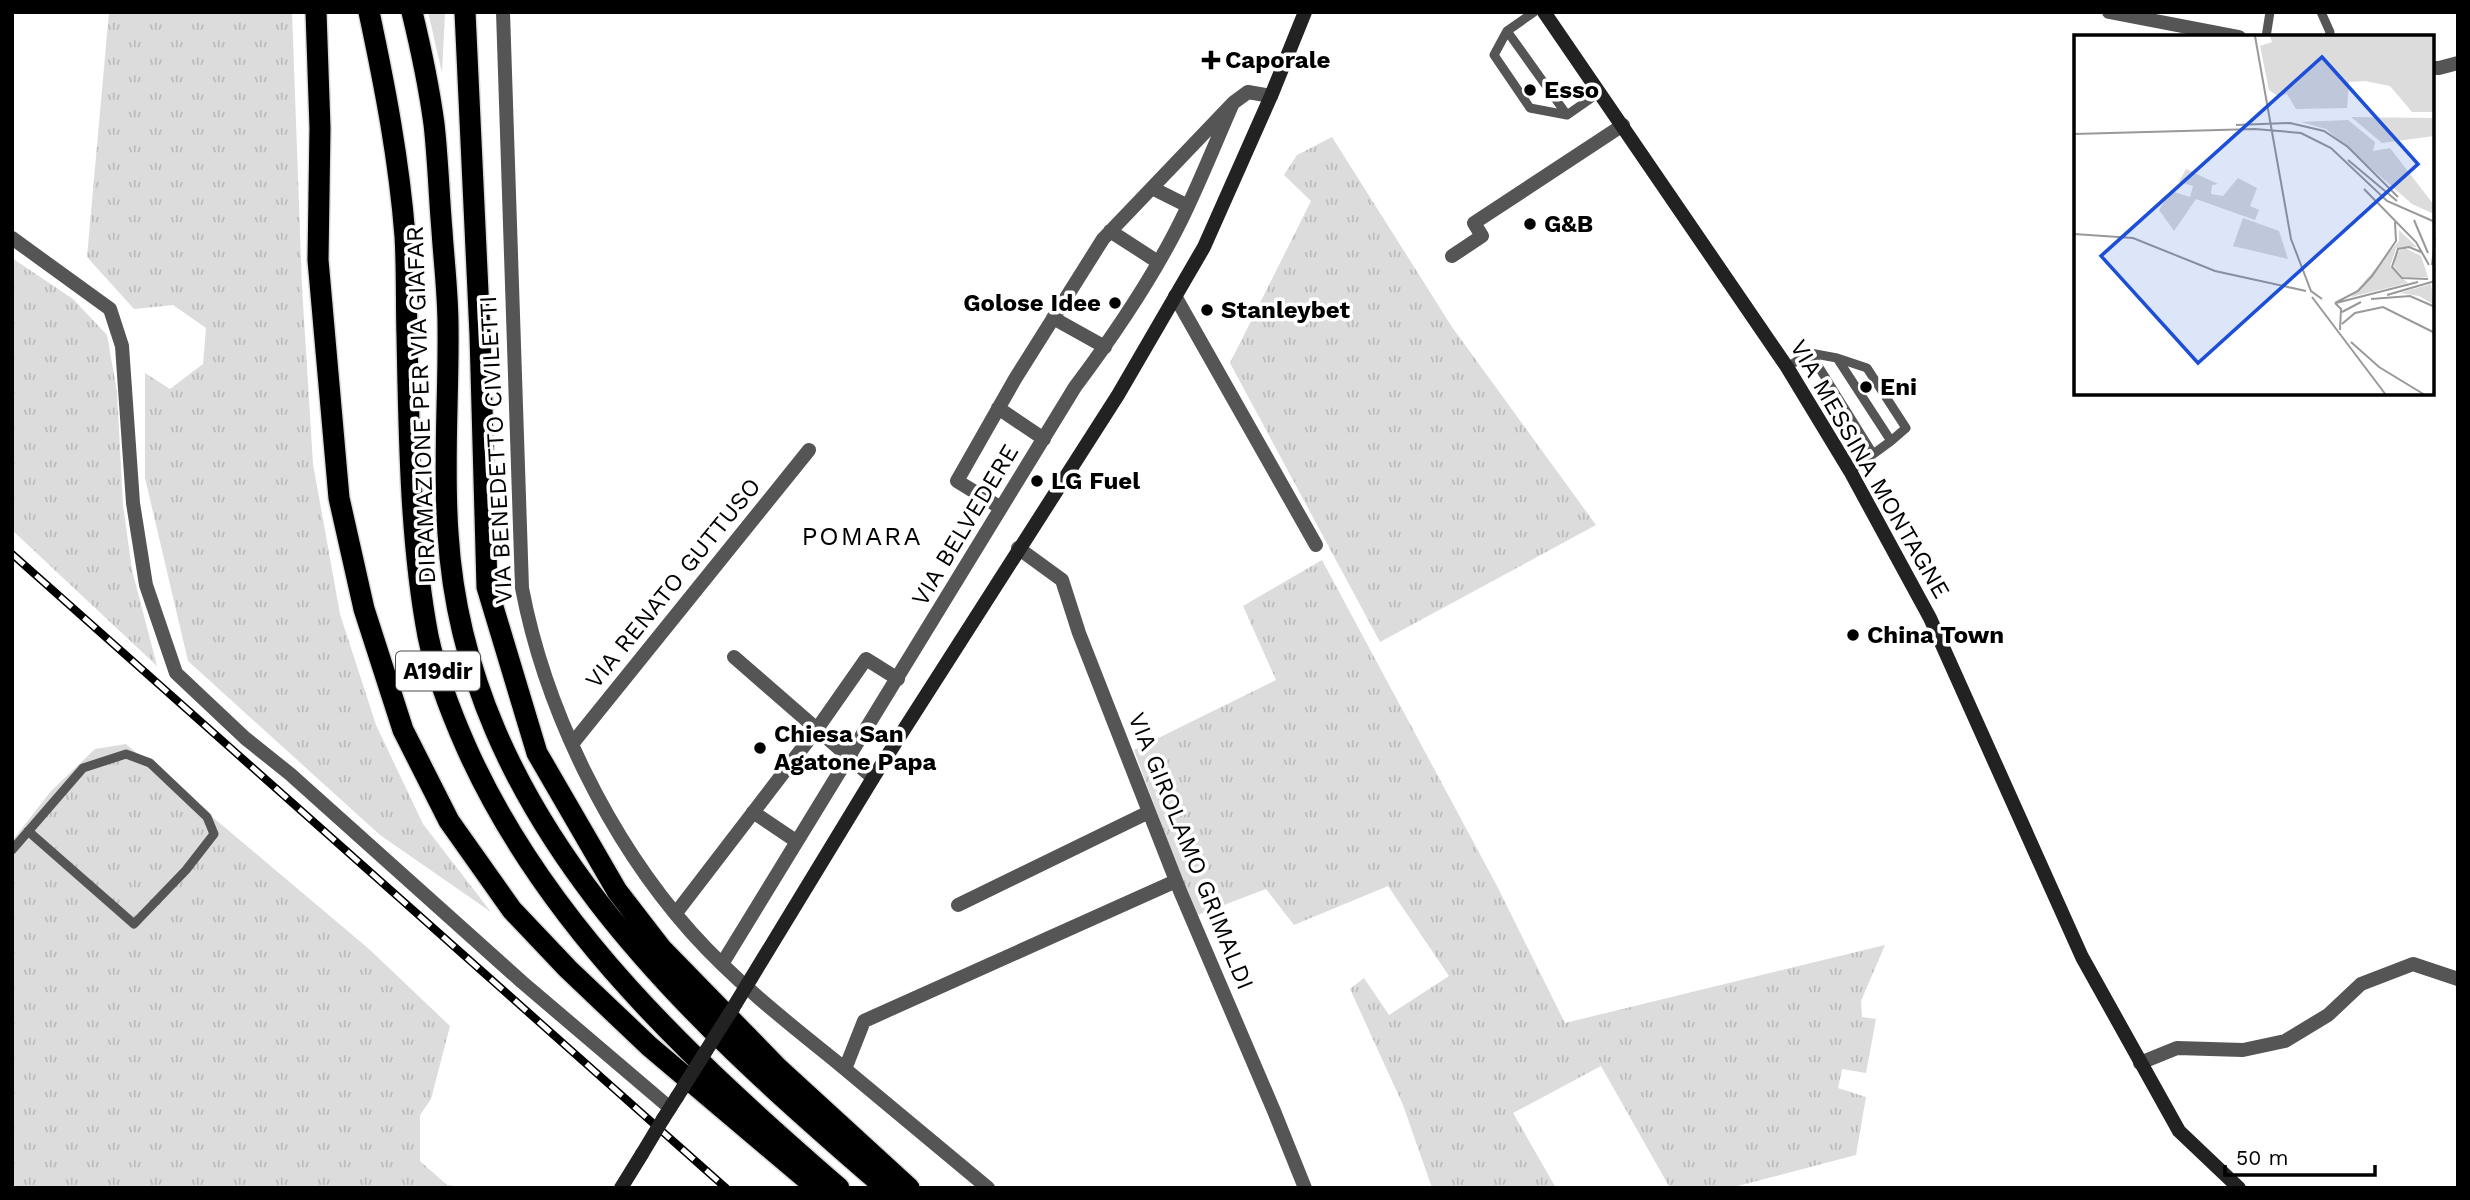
<svg xmlns="http://www.w3.org/2000/svg" width="2470" height="1200" font-family="'Work Sans',sans-serif">
	<style>
		.grass { fill: url(#grass-tufts) }
		.lines { fill: none; stroke-linecap: round; stroke-linejoin: round }
		.highway-casing { stroke: #dbdbdb; stroke-width: 24 }
		.lane { stroke: #555; stroke-width: 9 }
		.street { stroke: #555; stroke-width: 14 }
		.secondary { stroke: #222; stroke-width: 14 }
		.highway { stroke: #000; stroke-width: 21 }
		.rail-casing { stroke: #000; stroke-width: 8 }
		.rail { stroke: #fff; stroke-width: 5; stroke-dasharray: 16; stroke-linecap: butt }
		.secondary-bridge { stroke: #222; stroke-width: 14 }
		.poi-dot { fill: #000; stroke: #fff; stroke-width: 2.5 }
		.labels { text-anchor: middle; dominant-baseline: central; stroke-width: 7; stroke-linejoin: round; paint-order: stroke }
		.shield { fill: #fff; stroke: #4c4c4c; stroke-width: 2 }
		.shield-label { font-size: 23px; font-weight: bold; fill: #000 }
		.poi-label { font-size: 24px; font-weight: bold; fill: #000; stroke: #fff; text-anchor: start }
		.street-label { font-size: 24px; fill: #000; stroke: #fff }
		.neighbourhood-label { font-size: 26px; letter-spacing: 2px; fill: #000; stroke: #fff }
		.inset-road { fill: none; stroke: #999; stroke-width: 2 }
		.view { fill: #1d4ed8; fill-opacity: 0.15; stroke: #1d4ed8; stroke-width: 3.5 }
		.inset-edge { fill: none; stroke: #000; stroke-width: 3.5 }
	</style>
	<defs>
		<pattern id="grass-tufts" width="24" height="20" patternUnits="userSpaceOnUse" patternTransform="scale(1.75)"><rect width="24" height="20" fill="#dcdcdc"/><path d="M3 7l-1-3M5 7V3M7 7l1-3M15 17l-1-3M17 17v-4M19 17l1-3" fill="none" stroke="#bbb"/></pattern>
	</defs>
	<rect width="100%" height="100%" fill="#fff"/>
	<path class="grass" d="M 109,12 L 292,12 L 302,287 L 313,464 L 340,614 L 376,725 L 423,824 L 491,912 L 380,835 L 188,661 L 145,478 L 145,373 L 170,389 L 203,364 L 206,328 L 173,305 L 134,309 L 87,257 Z
		M 428,12 L 445,12 L 442,73 Z
		M 1332,137 L 1452,327 L 1596,525 L 1380,642 L 1230,363 L 1311,201 L 1284,175 L 1297,155 Z
		M 12,258 L 73,299 L 107,335 L 117,392 L 123,505 L 132,570 L 157,666 L 12,530 Z
		M 1322,560 L 1497,886 L 1565,1023 L 1885,945 L 1861,1001 L 1862,1017 L 1876,1019 L 1866,1073 L 1842,1069 L 1838,1088 L 1866,1097 L 1856,1155 L 1730,1188 L 1670,1188 L 1601,1066 L 1513,1113 L 1556,1188 L 1432,1188 L 1403,1105 L 1350,989 L 1364,978 L 1389,1015 L 1449,976 L 1388,886 L 1294,925 L 1266,889 L 1195,916 L 1134,750 L 1276,680 L 1243,606 Z
		M 126,744 L 369,949 L 450,1026 L 431,1099 L 420,1115 L 420,1161 L 447,1185 L 469,1188 L 12,1188 L 12,841 L 51,791 L 95,749 Z"/>
	<g class="lines">
		<defs>
			<path id="highway" d="M 316,12 L 320,128 L 318,260 L 339,498 L 364,609 L 403,730 L 449,821 L 512,910 L 568,969 L 649,1046 L 817,1188
				M 369,12 C 385,87 399,160 405,236 C 407,269 406,303 407,336 C 409,433 410,541 428,636 C 436,674 451,713 467,749 C 547,927 694,1062 839,1188
				M 412,12 C 421,49 429,87 434,124 C 438,159 439,196 442,231 C 444,262 448,294 448,325 C 449,394 443,464 448,533 C 465,816 685,1015 886,1188
				M 465,12 L 480,335 L 487,587 L 537,753 L 617,891 L 661,948 L 778,1068 L 909,1188"/>
		</defs>
		<use href="#highway" class="highway-casing"/>
		<path class="lane" d="M 1534,12 L 1507,31 L 1494,55 L 1530,108 L 1567,115 L 1600,92
			M 2321,12 L 2330,32 L 2329,37
			M 1507,31 L 1567,115
			M 2266,37 L 2270,12
			M 1810,353 L 1873,454
			M 1837,358 L 1867,368 L 1906,428 L 1891,441
			M 1787,367 L 1810,353 L 1837,358 L 1891,441 L 1850,471
			M 12,850 L 83,768 L 126,754 L 150,763 L 207,817 L 214,834 L 186,870 L 134,924 L 28,831"/>
		<path class="street" d="M 503,12 L 522,588 C 545,709 609,840 691,932 C 733,979 783,1019 833,1059 C 884,1102 936,1145 988,1188
			M 2109,12 L 2239,37
			M 2433,68 L 2439,68 L 2458,63
			M 1152,188 L 1188,206
			M 1110,231 L 1158,262
			M 12,238 L 110,309 L 122,346 L 133,503 L 146,585 L 176,673 L 245,738 L 290,774 L 522,982 L 670,1108
			M 1452,256 L 1482,236 L 1474,223 L 1623,125
			M 1175,296 L 1316,545
			M 1053,318 L 1105,347
			M 998,408 L 1044,439
			M 1001,508 L 957,481 L 1015,379 L 1103,239 L 1233,103 L 1248,92 L 1271,96
			M 1018,548 L 1062,580 L 1079,633 L 1180,891 L 1274,1111 L 1305,1188
			M 734,657 L 873,778
			M 572,744 L 809,450
			M 753,812 L 796,841
			M 958,905 L 1149,812
			M 676,913 L 817,729 L 866,659 L 898,679
			M 722,964 L 1075,387 C 1117,331 1158,271 1188,206 C 1204,172 1218,137 1233,103
			M 2140,1063 L 2177,1048 L 2243,1050 L 2285,1041 L 2328,1015 L 2361,984 L 2413,964 L 2458,979
			M 845,1069 L 864,1021 L 1176,881"/>
		<path class="secondary" d="M 1544,12 L 1787,367 L 1850,471 L 1930,618 L 2082,957 L 2179,1131 L 2239,1188
			M 733,1008 L 873,778 L 1118,395 L 1204,247 L 1271,96 L 1305,12
			M 663,1119 L 677,1097
			M 621,1188 L 642,1154"/>
		<use href="#highway" class="highway"/>
		<defs>
			<path id="rail" d="M 12,554 L 726,1188"/>
		</defs>
		<use href="#rail" class="rail-casing"/>
		<use href="#rail" class="rail"/>
		<path class="secondary-bridge" d="M 677,1097 L 733,1008
			M 642,1154 L 663,1119"/>
	</g>
	<g class="poi-dot">
		<path d="M1207.5 49.5h7v7h7v7h-7v7h-7v-7h-7v-7h7z"/>
		<circle cx="1530" cy="90" r="7"/>
		<circle cx="1530" cy="224" r="7"/>
		<circle cx="1115" cy="303" r="7"/>
		<circle cx="1207" cy="310" r="7"/>
		<circle cx="1866" cy="387" r="7"/>
		<circle cx="1037" cy="481" r="7"/>
		<circle cx="1853" cy="635" r="7"/>
		<circle cx="760" cy="748" r="7"/>
	</g>
	<g class="labels">
		<rect class="shield" x="396" y="651.5" width="84" height="39" rx="5"/>
		<g class="shield-label">
			<text x="438" y="671">A19dir</text>
		</g>
		<g class="poi-label">
			<text x="1225" y="60">Caporale</text>
			<text x="1544" y="90">Esso</text>
			<text x="1544" y="224">G&amp;B</text>
			<text x="1101" y="303" text-anchor="end">Golose Idee</text>
			<text x="1221" y="310">Stanleybet</text>
			<text x="1880" y="387">Eni</text>
			<text x="1051" y="481">LG Fuel</text>
			<text x="1867" y="635">China Town</text>
			<text x="774" y="734">Chiesa San<tspan x="774" dy="28">Agatone Papa</tspan></text>
		</g>
		<g class="street-label">
			<text transform="translate(421 405) rotate(-92)">DIRAMAZIONE PER VIA GIAFAR</text>
			<text transform="translate(496 450) rotate(-93)">VIA BENEDETTO CIVILETTI</text>
			<text transform="translate(1870 469) rotate(60)">VIA MESSINA MONTAGNE</text>
			<text transform="translate(965 525) rotate(-59)">VIA BELVEDERE</text>
			<text transform="translate(673 583) rotate(-51)">VIA RENATO GUTTUSO</text>
			<text transform="translate(1191 851) rotate(68)">VIA GIROLAMO GRIMALDI</text>
		</g>
		<g class="neighbourhood-label">
			<text x="862" y="536">POMARA</text>
		</g>
	</g>
	<g transform="translate(2074 35)">
		<rect width="360" height="360" fill="#fff"/>
		<path d="M 196,1 L 360,1 L 360,77 L 338,77 L 316,51 L 291,46 L 275,47 L 273,73 L 222,74 L 213,59 L 205,62 L 195,55 L 186,11 L 198,7 ZM 277,82 L 360,83 L 360,101 L 308,108 ZM 274,85 L 301,107 L 299,116 L 316,113 L 360,170 L 360,179 L 338,169 L 252,94 L 227,87 ZM 112,134 L 144,149 L 138,150 L 137,159 L 149,161 L 164,143 L 183,153 L 176,171 L 185,175 L 181,185 L 122,164 L 100,196 L 85,175 L 97,156 L 116,162 L 119,151 L 105,147 ZM 169,183 L 205,196 L 214,224 L 159,211 ZM 325,195 L 343,212 L 322,213 L 316,232 L 334,248 L 277,262 L 325,206 ZM 331,213 L 347,221 L 354,242 L 329,242 L 320,232 L 322,218 ZM 357,249 L 360,270 L 345,261 L 326,258 Z" fill="#dcdcdc"/>
		<path class="inset-road" d="M 181,1 L 217,204 L 237,256 L 248,264M 162,90 L 216,88 L 250,96 L 274,112 L 324,162M 0,99 L 181,94 L 227,98 L 257,113 L 313,166 L 361,187M 274,125 L 323,166M 290,154 L 342,207 L 355,230M 340,185 L 354,218M 0,199 L 59,203 L 141,236 L 232,256M 347,217 L 335,212 L 324,214 L 318,232 L 328,243 L 354,244M 358,230 L 361,204M 313,260 L 361,246M 238,262 L 312,360M 297,264 L 336,261 L 361,272M 261,268 L 267,274 L 266,295M 261,268 L 284,256 L 298,241 L 322,206 L 321,187M 262,268 L 344,247M 268,277 L 287,267M 268,289 L 281,278 L 309,272 L 361,298M 277,307 L 305,332 L 351,360"/>
		<path class="view" d="M 248,22 L 344,129 L 124,328 L 27,221 Z"/>
		<rect width="360" height="360" class="inset-edge"/>
	</g>
	<rect width="2470" height="1200" fill="none" stroke="#000000" stroke-width="28"/>
	<path d="M2225 1165v10h150v-10" fill="none" stroke="#000000" stroke-width="3.5"/>
	<text x="2236" y="1165" font-size="21" fill="#000000" stroke="#ffffff" stroke-width="5" paint-order="stroke">50 m</text>
</svg>
